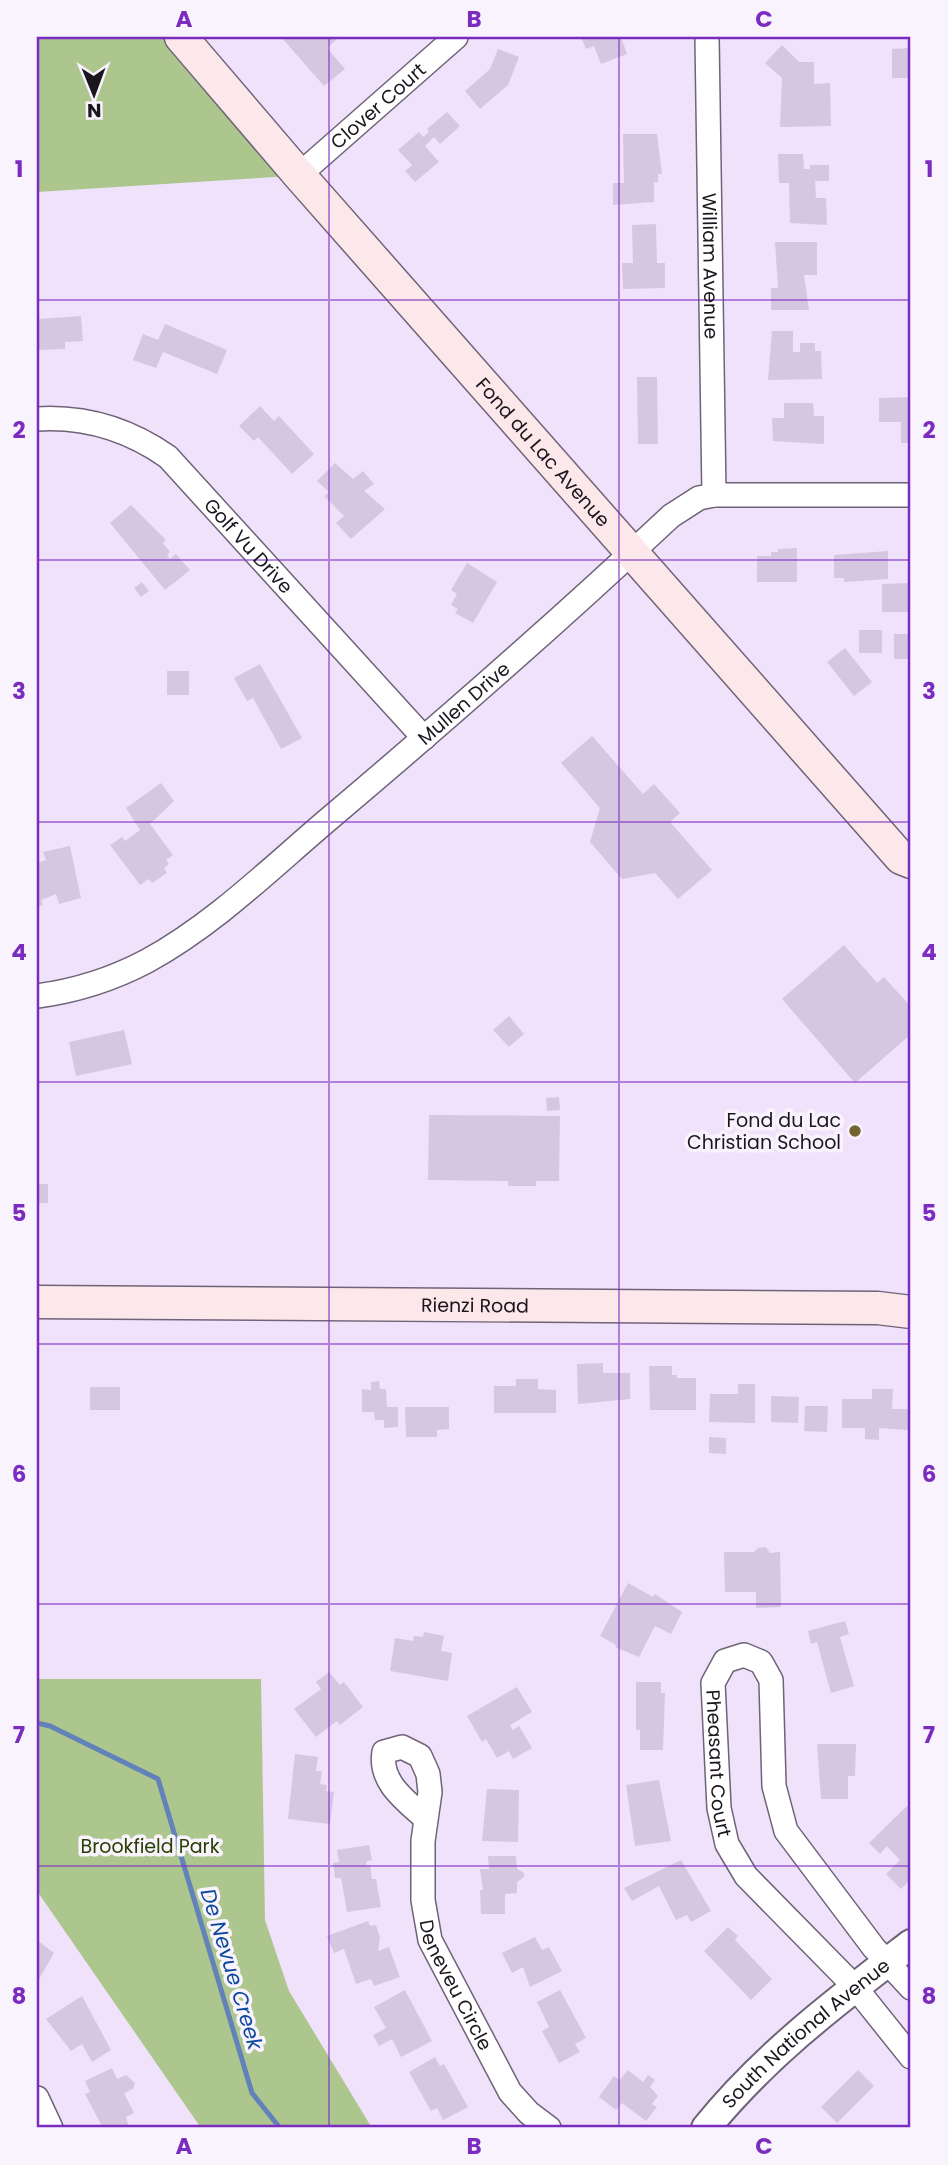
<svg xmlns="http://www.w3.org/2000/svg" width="948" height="2165" font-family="Poppins,sans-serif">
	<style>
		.green { fill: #adc68e }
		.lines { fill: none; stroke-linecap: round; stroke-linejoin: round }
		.stream { stroke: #6282b9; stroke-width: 5 }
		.building { fill: #d5c7df }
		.minor-casing { stroke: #6f6378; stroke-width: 26 }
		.tertiary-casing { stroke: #6f6378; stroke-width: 32 }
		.secondary-casing { stroke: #6f6378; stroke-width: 35 }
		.minor { stroke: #fff; stroke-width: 23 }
		.tertiary { stroke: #fff; stroke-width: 28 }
		.secondary { stroke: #fce8eb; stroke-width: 32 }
		.grid { fill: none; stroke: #7b2cbf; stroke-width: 2; stroke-opacity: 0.55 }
		.poi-dot { fill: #756331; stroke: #f9f3fd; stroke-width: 2.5 }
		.labels { text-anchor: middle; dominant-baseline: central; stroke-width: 7; stroke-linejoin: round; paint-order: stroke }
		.street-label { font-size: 19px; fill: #1b161e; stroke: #f9f3fd }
		.poi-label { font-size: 19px; fill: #1b161e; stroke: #f9f3fd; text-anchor: end }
		.park-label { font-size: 19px; fill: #293f00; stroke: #f9f3fd }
		.water-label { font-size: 21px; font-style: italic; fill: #0c489c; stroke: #f9f3fd }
		.neatline { fill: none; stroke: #7b2cbf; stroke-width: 2.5 }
		.grid-label { font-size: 23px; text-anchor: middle; font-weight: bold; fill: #7b2cbf }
	</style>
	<rect width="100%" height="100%" fill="#f1e2fb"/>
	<path class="green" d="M 37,37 L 181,37 L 291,176 L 37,192 Z
		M 37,1679 L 261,1679 L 265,1920 L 289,1991 L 372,2128 L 201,2128 L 37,1891 Z"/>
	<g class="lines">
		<path class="stream" d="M 37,1723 L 50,1726 L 158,1779 L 252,2093 L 280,2128"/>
	</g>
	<path class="building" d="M 281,37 L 335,37 L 337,39 L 327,48 L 345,69 L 324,86 Z
		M 581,37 L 621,37 L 627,54 L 601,64 L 594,46 L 586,49 Z
		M 782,45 L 799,62 L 814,62 L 814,84 L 830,83 L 831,126 L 780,127 L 782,78 L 765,63 Z
		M 909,48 L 911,78 L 892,78 L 892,49 Z
		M 498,49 L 519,57 L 508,85 L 480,109 L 465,91 L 490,69 Z
		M 447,112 L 460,126 L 440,144 L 434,137 L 425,146 L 439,162 L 415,182 L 405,171 L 412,165 L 398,150 L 419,132 L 423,137 L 429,132 L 427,129 Z
		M 623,134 L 657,134 L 662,174 L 658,174 L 658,182 L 654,182 L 654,202 L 613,205 L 613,183 L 624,183 Z
		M 778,154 L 803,154 L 804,169 L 810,169 L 810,165 L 829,165 L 829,181 L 815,181 L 816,198 L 826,198 L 827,225 L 790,223 L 789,183 L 779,183 Z
		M 656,224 L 657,263 L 665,263 L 665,288 L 623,289 L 622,263 L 633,263 L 632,225 Z
		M 775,242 L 817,242 L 817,275 L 804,275 L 809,310 L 771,310 L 771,288 L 778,288 Z
		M 37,314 L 39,319 L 81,316 L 83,341 L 65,342 L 65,349 L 37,350 Z
		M 165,324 L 227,350 L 217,374 L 163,352 L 156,368 L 133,360 L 143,334 L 158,340 Z
		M 772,331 L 793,331 L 793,352 L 800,352 L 800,343 L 815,343 L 815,351 L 821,351 L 822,379 L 768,380 Z
		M 637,377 L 657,377 L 658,444 L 638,444 Z
		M 911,397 L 911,443 L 901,443 L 901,422 L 879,422 L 879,398 Z
		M 784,403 L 813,403 L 814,416 L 824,416 L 824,444 L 773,441 L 772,418 L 784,418 Z
		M 260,406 L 274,421 L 279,416 L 314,454 L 292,474 L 258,437 L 254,441 L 239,426 Z
		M 335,463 L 353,479 L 363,471 L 374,484 L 364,491 L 385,509 L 351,539 L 336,523 L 344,516 L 324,496 L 329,492 L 317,481 Z
		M 131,505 L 166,540 L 163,543 L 170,552 L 167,555 L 170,559 L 176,554 L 190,570 L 165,590 L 110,523 Z
		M 797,548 L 797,582 L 757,582 L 757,556 L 771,556 L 771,552 L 778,552 L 778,549 Z
		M 888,551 L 888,579 L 844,582 L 844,578 L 834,578 L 834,555 Z
		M 467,563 L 497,582 L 473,623 L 455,613 L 458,609 L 451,605 L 457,594 L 451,590 Z
		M 142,582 L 149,591 L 141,597 L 134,588 Z
		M 909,583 L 910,612 L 882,612 L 882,584 Z
		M 859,630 L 882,630 L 882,653 L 859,653 Z
		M 894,634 L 911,634 L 911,659 L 894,659 Z
		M 845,648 L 872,682 L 854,696 L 827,662 Z
		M 260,664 L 302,738 L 281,749 L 253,698 L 247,701 L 234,678 Z
		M 167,671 L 189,671 L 189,695 L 167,695 Z
		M 592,736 L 643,794 L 654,784 L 680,813 L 670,822 L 712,870 L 678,899 L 655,873 L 622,879 L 590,842 L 600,808 L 561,763 Z
		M 161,783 L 174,801 L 150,824 L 173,855 L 166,860 L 169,864 L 164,868 L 167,873 L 152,883 L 149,879 L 140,885 L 110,845 L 122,837 L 125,841 L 140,830 L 126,808 Z
		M 70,846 L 81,898 L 59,904 L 56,894 L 41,900 L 43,905 L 37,906 L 37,863 L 46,860 L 43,852 Z
		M 844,945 L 877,983 L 884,977 L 911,1007 L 911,1034 L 855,1083 L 782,999 Z
		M 509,1016 L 524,1034 L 509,1047 L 493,1030 Z
		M 124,1030 L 132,1064 L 76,1076 L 69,1042 Z
		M 559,1097 L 560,1110 L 547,1111 L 546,1098 Z
		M 429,1115 L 560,1116 L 559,1181 L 536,1181 L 536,1186 L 508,1186 L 508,1181 L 428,1180 Z
		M 37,1184 L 48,1184 L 48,1203 L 37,1203 Z
		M 603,1363 L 603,1373 L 630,1373 L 630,1399 L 578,1404 L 577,1364 Z
		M 649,1366 L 672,1366 L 672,1375 L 677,1375 L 677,1378 L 696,1378 L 696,1410 L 650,1410 Z
		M 516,1379 L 538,1379 L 538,1389 L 556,1390 L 556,1413 L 494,1413 L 494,1386 L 516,1386 Z
		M 379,1381 L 380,1389 L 386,1389 L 387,1407 L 398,1407 L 398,1427 L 384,1428 L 384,1420 L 375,1420 L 374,1412 L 362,1412 L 362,1389 L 371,1390 L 371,1382 Z
		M 738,1384 L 755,1384 L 755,1423 L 709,1422 L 710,1394 L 738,1394 Z
		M 90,1387 L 120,1387 L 120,1410 L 90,1410 Z
		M 872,1389 L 893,1389 L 892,1409 L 909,1409 L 909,1430 L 879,1428 L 879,1440 L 865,1439 L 865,1428 L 842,1428 L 842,1399 L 872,1399 Z
		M 771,1396 L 799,1397 L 798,1423 L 771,1422 Z
		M 805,1406 L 828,1406 L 827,1432 L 804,1431 Z
		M 405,1407 L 449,1407 L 449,1429 L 437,1430 L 437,1437 L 406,1437 Z
		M 709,1437 L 726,1438 L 726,1454 L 709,1453 Z
		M 766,1547 L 770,1553 L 780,1552 L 781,1607 L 756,1608 L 756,1592 L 725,1592 L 724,1552 L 754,1552 L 758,1548 Z
		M 628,1583 L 653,1597 L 655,1594 L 682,1612 L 671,1634 L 655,1626 L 639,1657 L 615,1647 L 616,1645 L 600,1636 Z
		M 845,1621 L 849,1634 L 840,1637 L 854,1686 L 831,1693 L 817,1642 L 811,1644 L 808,1631 Z
		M 424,1632 L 444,1636 L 441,1651 L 452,1653 L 448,1681 L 390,1671 L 395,1638 L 413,1641 L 414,1636 L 423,1637 Z
		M 329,1672 L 340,1685 L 344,1682 L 363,1707 L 340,1725 L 337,1721 L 316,1737 L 294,1709 L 321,1689 L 316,1682 Z
		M 636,1682 L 661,1682 L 661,1693 L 665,1693 L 663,1750 L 640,1750 L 640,1730 L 636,1730 Z
		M 517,1687 L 532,1712 L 510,1725 L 513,1730 L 519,1726 L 532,1748 L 513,1759 L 509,1751 L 497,1758 L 486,1739 L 482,1742 L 467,1716 Z
		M 817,1744 L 856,1744 L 855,1776 L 848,1776 L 848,1799 L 821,1799 Z
		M 295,1754 L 318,1757 L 316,1771 L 322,1771 L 320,1784 L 327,1785 L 326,1791 L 334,1792 L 330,1824 L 288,1819 Z
		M 659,1780 L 671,1841 L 635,1846 L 626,1785 Z
		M 487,1789 L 519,1790 L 518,1842 L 482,1841 Z
		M 907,1806 L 911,1811 L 911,1879 L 901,1889 L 886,1874 L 900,1860 L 887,1846 L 880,1854 L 869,1843 Z
		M 369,1845 L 372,1860 L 366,1862 L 367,1866 L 370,1865 L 372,1879 L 376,1879 L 381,1907 L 347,1912 L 341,1878 L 335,1878 L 333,1863 L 339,1862 L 337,1850 Z
		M 488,1856 L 516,1856 L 517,1869 L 524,1873 L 524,1877 L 517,1882 L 517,1893 L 505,1894 L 505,1914 L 481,1914 L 480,1890 L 483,1890 L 480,1869 L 489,1869 Z
		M 681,1860 L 711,1911 L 691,1922 L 687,1915 L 676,1920 L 659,1886 L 632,1901 L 624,1888 Z
		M 368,1921 L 370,1926 L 376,1925 L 380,1937 L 378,1951 L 389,1947 L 400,1977 L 374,1986 L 371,1979 L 356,1984 L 344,1949 L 334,1953 L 327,1936 Z
		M 728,1927 L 738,1936 L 735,1940 L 772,1979 L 751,2000 L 704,1951 Z
		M 535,1937 L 542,1950 L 549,1947 L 562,1971 L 530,1987 L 523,1967 L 512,1973 L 502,1953 Z
		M 37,1940 L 54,1953 L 39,1979 L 37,1978 Z
		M 405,1990 L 432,2041 L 401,2057 L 392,2039 L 379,2046 L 373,2035 L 386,2028 L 374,2007 Z
		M 560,1990 L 586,2038 L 575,2044 L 580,2052 L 559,2063 L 542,2031 L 549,2027 L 537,2002 Z
		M 82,1996 L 111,2050 L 92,2062 L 82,2044 L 71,2051 L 46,2019 Z
		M 435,2057 L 440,2066 L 444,2064 L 468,2107 L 443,2120 L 437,2108 L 431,2111 L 409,2072 Z
		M 112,2068 L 117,2079 L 126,2075 L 135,2083 L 133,2089 L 124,2093 L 134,2113 L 126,2117 L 129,2128 L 103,2128 L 85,2094 L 90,2092 L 85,2081 Z
		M 628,2070 L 643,2082 L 648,2075 L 655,2080 L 650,2087 L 658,2096 L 652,2104 L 657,2107 L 646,2121 L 622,2103 L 616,2110 L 599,2097 L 614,2076 L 620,2080 Z
		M 858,2070 L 874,2086 L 837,2123 L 821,2107 Z"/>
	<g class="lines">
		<defs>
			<g id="minor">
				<path id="s1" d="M 707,37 L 714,495"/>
				<path id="s2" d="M 299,175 L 456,37"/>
				<path id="s3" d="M 37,419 C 86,416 128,429 168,457 L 424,738"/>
				<path id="s4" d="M 37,996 C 75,991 113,979 147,961 C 215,924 272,867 330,818 C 446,720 560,620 671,516 L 699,498 L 714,495 L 911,495"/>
				<path id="s5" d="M 426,1819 C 405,1800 379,1782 384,1752 L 402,1747 L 420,1756 L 428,1774 L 430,1792 L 423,1841 L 423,1900 L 430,1940 L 510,2092 L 529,2113 L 549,2128"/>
				<path id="s6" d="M 911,1988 L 874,1948 L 786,1831 L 774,1786 L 771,1680 L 761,1662 L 744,1655 L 725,1661 L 713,1683 L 719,1808 L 727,1844 L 746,1876 L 855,1987 L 911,2057"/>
				<path d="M 37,2098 L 51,2128"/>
			</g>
			<g id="tertiary">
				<path id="s7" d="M 706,2128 C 765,2055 837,2001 911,1944"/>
			</g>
			<g id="secondary">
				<path id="s8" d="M 181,37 L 299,175 L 901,858 L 911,862"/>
				<path id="s9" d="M 37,1302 L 878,1308 L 911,1312"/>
			</g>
		</defs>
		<use href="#minor" class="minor-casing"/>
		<use href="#tertiary" class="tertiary-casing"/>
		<use href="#secondary" class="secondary-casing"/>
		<use href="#minor" class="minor"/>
		<use href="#tertiary" class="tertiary"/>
		<use href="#secondary" class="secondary"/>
	</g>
	<path class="grid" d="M 329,37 L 329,2128M 619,37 L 619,2128M 37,300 L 911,300M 37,560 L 911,560M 37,822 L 911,822M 37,1082 L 911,1082M 37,1344 L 911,1344M 37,1604 L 911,1604M 37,1866 L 911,1866"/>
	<circle class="poi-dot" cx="855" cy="1131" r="7"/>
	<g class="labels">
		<g class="street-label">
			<text stroke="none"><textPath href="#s2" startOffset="105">Clover Court</textPath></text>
			<text stroke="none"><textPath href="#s1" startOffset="229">William Avenue</textPath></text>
			<text stroke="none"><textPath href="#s8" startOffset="551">Fond du Lac Avenue</textPath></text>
			<text stroke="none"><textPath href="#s3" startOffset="259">Golf Vu Drive</textPath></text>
			<text stroke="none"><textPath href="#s4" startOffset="525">Mullen Drive</textPath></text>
			<text stroke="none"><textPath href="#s9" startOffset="438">Rienzi Road</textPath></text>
			<text stroke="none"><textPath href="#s6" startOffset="518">Pheasant Court</textPath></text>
			<text stroke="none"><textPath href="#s5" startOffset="360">Deneveu Circle</textPath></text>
			<text stroke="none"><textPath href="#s7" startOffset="138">South National Avenue</textPath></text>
		</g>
		<g class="poi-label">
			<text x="841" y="1120">Fond du Lac<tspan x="841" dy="22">Christian School</tspan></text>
		</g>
		<g class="park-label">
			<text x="150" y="1846">Brookfield Park</text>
		</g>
		<g class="water-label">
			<text transform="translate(232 1969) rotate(73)">De Nevue Creek</text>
		</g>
	</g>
	<rect width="948" height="2165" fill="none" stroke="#f9f3fd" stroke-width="77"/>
	<g transform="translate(94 94) rotate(179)" stroke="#f9f3fd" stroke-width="5" paint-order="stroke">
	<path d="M0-5L12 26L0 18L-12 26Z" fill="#1b161e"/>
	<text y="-10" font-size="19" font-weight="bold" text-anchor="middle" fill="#1b161e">N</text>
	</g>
	<rect x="38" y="38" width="871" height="2088" class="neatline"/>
	<g class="grid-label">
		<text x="184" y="27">A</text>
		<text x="474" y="27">B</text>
		<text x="764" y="27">C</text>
		<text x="19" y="177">1</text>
		<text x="929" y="177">1</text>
		<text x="19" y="438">2</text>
		<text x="929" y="438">2</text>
		<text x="19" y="699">3</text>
		<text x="929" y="699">3</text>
		<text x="19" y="960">4</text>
		<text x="929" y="960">4</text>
		<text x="19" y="1221">5</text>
		<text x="929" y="1221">5</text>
		<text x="19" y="1482">6</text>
		<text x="929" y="1482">6</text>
		<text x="19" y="1743">7</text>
		<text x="929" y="1743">7</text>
		<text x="19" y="2004">8</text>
		<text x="929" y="2004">8</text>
		<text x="184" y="2154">A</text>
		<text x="474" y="2154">B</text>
		<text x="764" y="2154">C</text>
	</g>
</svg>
